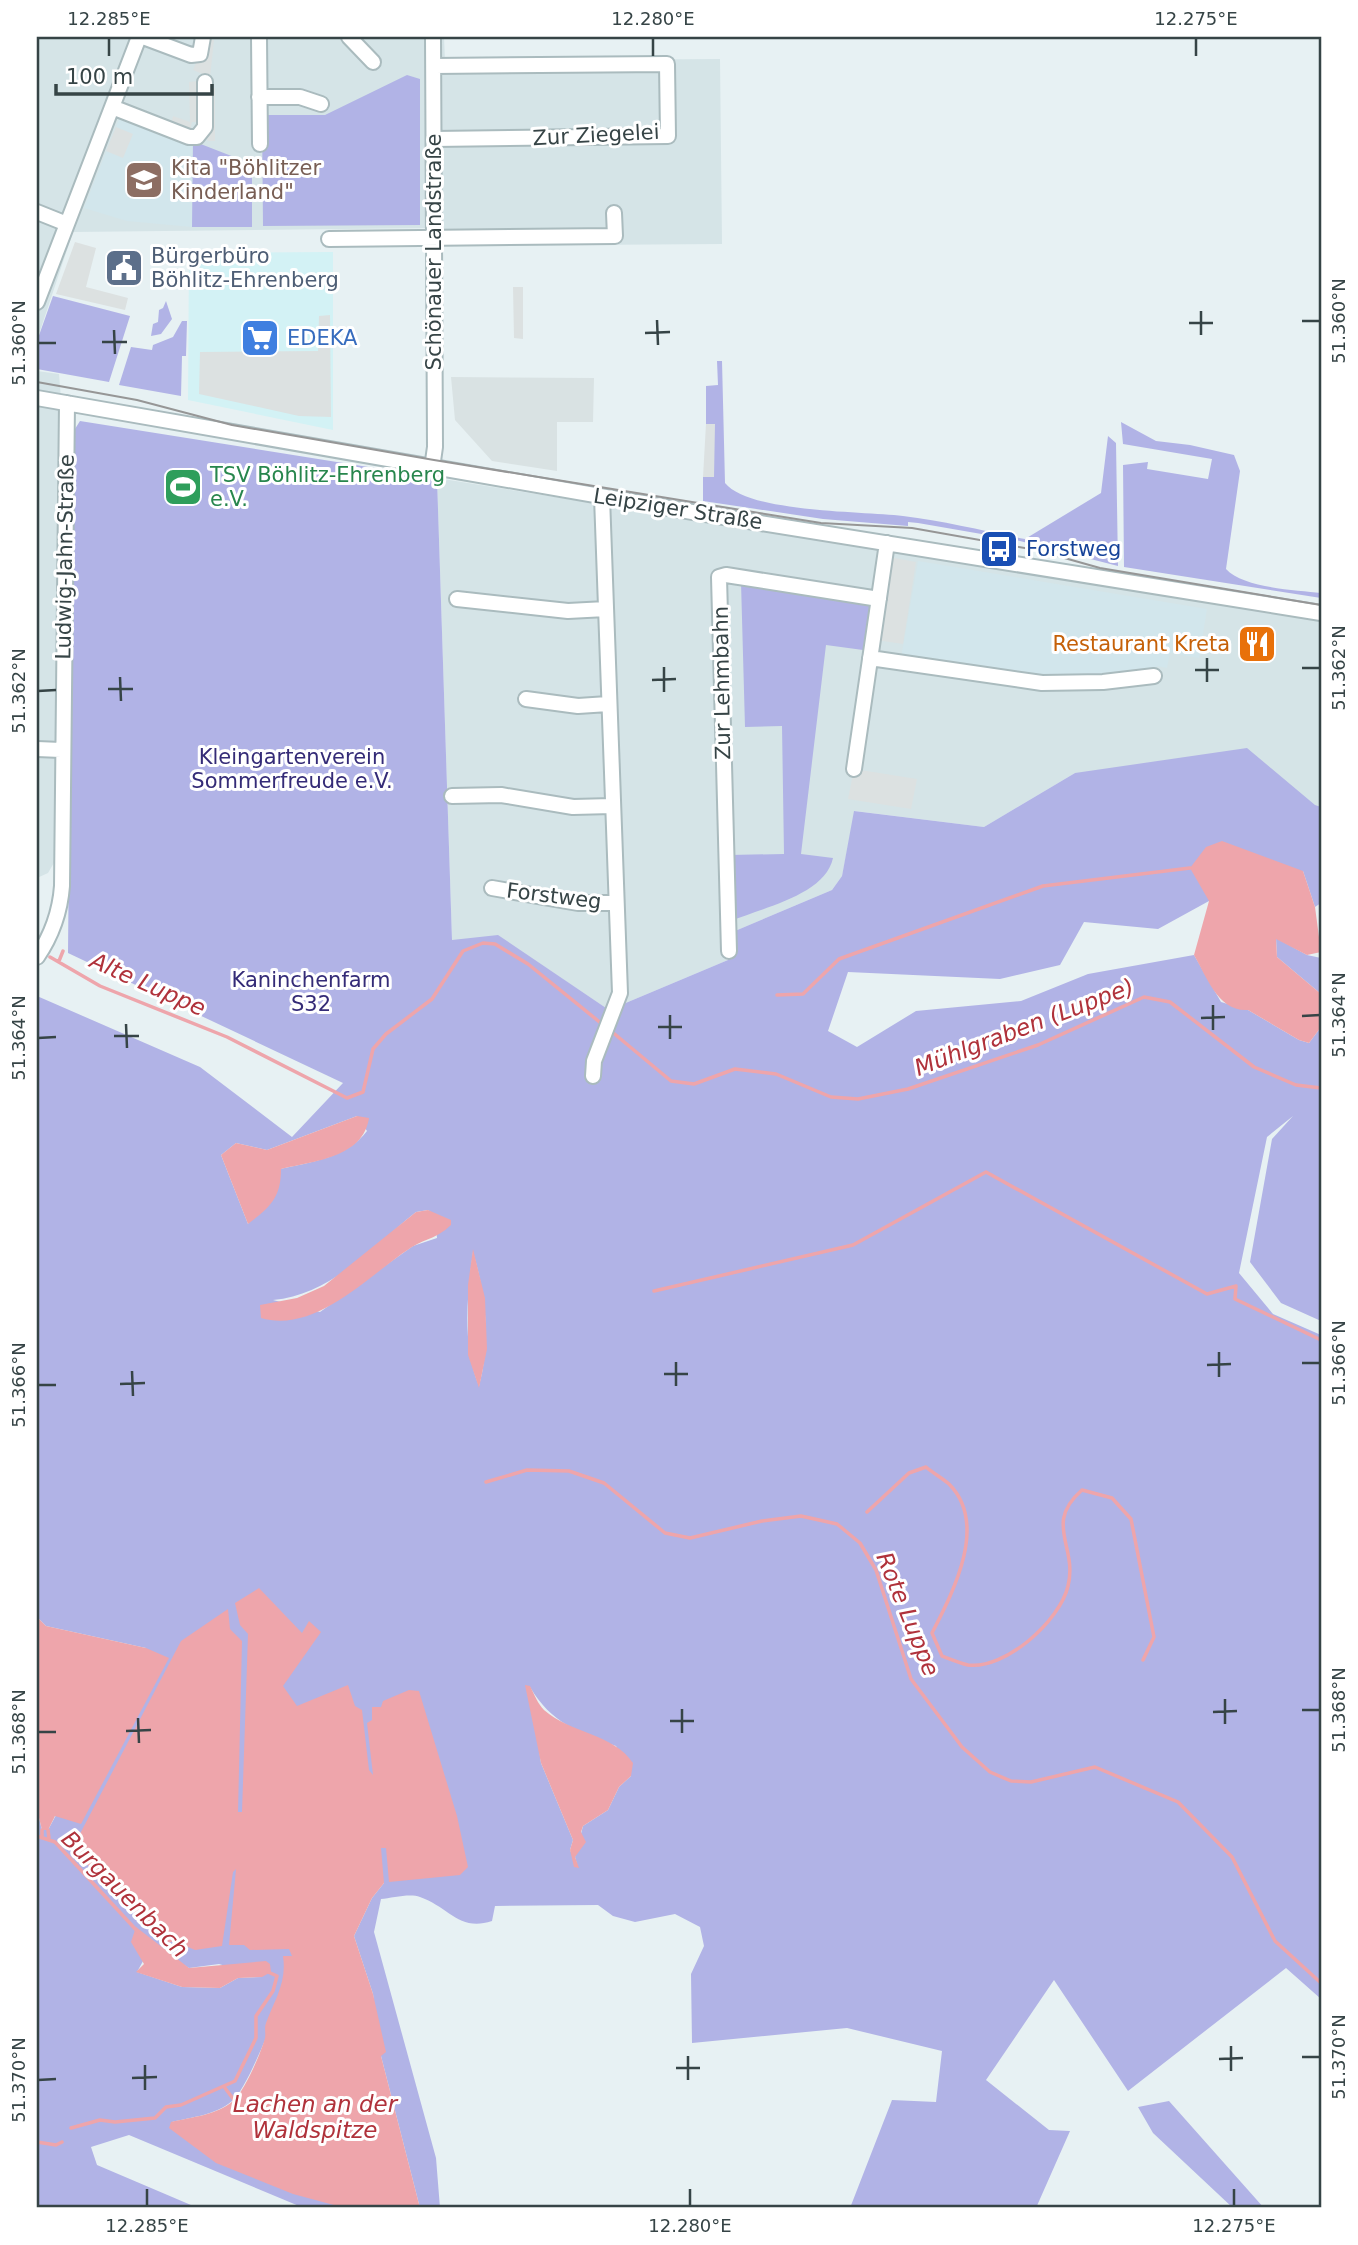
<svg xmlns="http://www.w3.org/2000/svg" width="1358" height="2245" font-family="'DejaVu Sans',sans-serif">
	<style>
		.residential { fill: #d5e4e7 }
		.commercial { fill: #d3f2f5 }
		.industrial { fill: #d9e2e3 }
		.education { fill: #d2e6ec }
		.green { fill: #b1b3e6; fill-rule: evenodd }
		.parking { fill: #dce1e1 }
		.water { fill: #eea5ab }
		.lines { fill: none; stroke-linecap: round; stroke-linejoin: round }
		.stream { stroke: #eea5ab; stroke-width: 3.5 }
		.minor-casing { stroke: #aabbbe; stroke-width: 18 }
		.minor { stroke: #fff; stroke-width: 14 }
		.tram { stroke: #969696; stroke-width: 2 }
		.ticks { fill: none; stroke: #364446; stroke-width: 2.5 }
		.labels { text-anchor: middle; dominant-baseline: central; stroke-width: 6; stroke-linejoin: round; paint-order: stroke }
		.street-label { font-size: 21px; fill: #364446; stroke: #fff }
		.education-label { font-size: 21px; fill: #785e54; stroke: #fff; text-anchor: start }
		.service-label { font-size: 21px; fill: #4e5e75; stroke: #fff; text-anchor: start }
		.shop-label { font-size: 21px; fill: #366cbe; stroke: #fff; text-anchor: start }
		.leisure-label { font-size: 21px; fill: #27864d; stroke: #fff; text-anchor: start }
		.transit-label { font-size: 21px; fill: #164399; stroke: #fff; text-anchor: start }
		.food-label { font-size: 21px; fill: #c56008; stroke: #fff; text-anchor: end }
		.park-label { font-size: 21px; fill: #342b77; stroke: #fff }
		.water-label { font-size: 23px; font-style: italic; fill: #b0323b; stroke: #fff }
		.neatline { fill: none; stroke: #364446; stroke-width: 2.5 }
		.ticks-label { font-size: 18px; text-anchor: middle; fill: #364446 }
	</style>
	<rect width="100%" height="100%" fill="#e7f1f3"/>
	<path class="residential" d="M 37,37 L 444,37 L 445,61 L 720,59 L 722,244 L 431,246 L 430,228 L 73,232 L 37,340 Z
		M 37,371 L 59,374 L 63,423 L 55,861 L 48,873 L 37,878 Z
		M 437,478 L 1321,620 L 1321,807 L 1075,773 L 984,827 L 855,811 L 842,876 L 832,890 L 735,931 L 728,960 L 609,1010 L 498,936 L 452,941 Z"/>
	<path class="commercial" d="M 333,252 L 333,430 L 188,400 L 189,253 Z"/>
	<path class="industrial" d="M 451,377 L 594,378 L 593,422 L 557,422 L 557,471 L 492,461 L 455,420 Z"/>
	<path class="education" d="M 121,114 L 193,141 L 192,227 L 127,221 L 84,208 Z
		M 918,561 L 1207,609 L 1199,658 L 1170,653 L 1167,668 L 1157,666 L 1156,673 L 1046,678 L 901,658 Z"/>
	<path class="green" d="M 407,75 L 420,79 L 420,225 L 263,226 L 262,115 L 325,115 Z
		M 193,141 L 252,164 L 252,227 L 192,227 Z
		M 53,296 L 130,316 L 109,382 L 37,369 L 37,341 Z
		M 166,301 L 172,319 L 161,334 L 151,336 L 153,324 L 158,322 L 159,310 L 163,308 Z
		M 182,321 L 187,321 L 186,356 L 182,356 L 181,396 L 119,385 L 131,347 L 152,350 L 153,345 L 173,337 Z
		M 717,361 L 722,361 L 725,483 C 749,513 863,511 903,516 C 944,521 984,531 1025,539 L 1101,493 L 1108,436 L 1116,443 L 1118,566 L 1016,540 L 918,523 L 908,522 L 908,526 L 823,519 L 703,501 L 703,477 L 714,476 L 714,424 L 706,424 L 706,386 L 718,385 Z
		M 80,421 L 437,478 L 452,940 L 498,935 L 609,1010 L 728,960 L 735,931 L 832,890 L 842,876 L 854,811 L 984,827 L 1075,773 L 1247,748 L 1315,805 L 1321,807 L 1321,903 L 1315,907 L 1303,871 L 1209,901 L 1158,929 L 1084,922 L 1060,965 L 1000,979 L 848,972 L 828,1031 L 857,1047 L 916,1011 L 1021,1001 L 1088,974 L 1194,955 L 1221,1002 L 1248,1010 L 1299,1040 L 1309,1043 L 1321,1027 L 1321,1321 L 1281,1303 L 1250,1262 L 1272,1139 L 1293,1116 L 1267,1137 L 1239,1273 L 1273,1314 L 1321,1335 L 1321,1999 L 1286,1968 L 1128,2091 L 1054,1980 L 986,2080 L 1049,2130 L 1070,2131 L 1036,2208 L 850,2208 L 892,2100 L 936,2102 L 942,2051 L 847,2028 L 692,2043 L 691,1974 L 704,1946 L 700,1927 L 675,1914 L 635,1922 L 613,1916 L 598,1905 L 495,1906 L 492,1921 C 459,1932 449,1907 420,1897 C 410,1893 392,1898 381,1899 L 374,1932 L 436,2158 L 440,2208 L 420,2208 L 381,2056 L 373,1994 L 354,1936 L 372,1898 L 384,1883 L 255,1747 L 234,1864 L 300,1950 C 288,1979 252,2085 232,2101 C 216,2115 192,2117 172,2122 L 345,2208 L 299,2206 L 129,2135 L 91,2147 L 97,2165 L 198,2208 L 37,2208 L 37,1810 L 42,1830 L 48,1830 L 146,1648 L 46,1626 L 37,1617 L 37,996 L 200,1067 L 292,1137 L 343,1083 L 68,953 L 73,432 ZM 357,1116 L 367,1131 C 347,1158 311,1162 280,1169 L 248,1224 L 221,1155 L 236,1143 L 267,1150 ZM 428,1210 L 435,1215 L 437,1238 L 413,1246 L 320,1312 L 273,1300 C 331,1295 372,1247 416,1212 ZM 473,1252 C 486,1296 491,1342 479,1386 C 462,1345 467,1296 473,1252 ZM 530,1687 C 551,1723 578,1732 616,1746 L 631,1776 L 619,1787 L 608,1810 L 583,1826 L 575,1857 L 578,1868 L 570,1850 L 573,1840 L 541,1763 ZM 153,1943 L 176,1955 L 179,1962 L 189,1968 L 219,1964 L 262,1977 L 238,1978 L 220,1988 L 182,1987 L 137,1972 Z
		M 1121,422 L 1156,441 L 1190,445 L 1234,455 L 1240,471 L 1226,569 C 1243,588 1296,590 1321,593 L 1321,598 L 1124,567 L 1123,465 L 1148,462 L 1147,469 L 1208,479 L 1212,459 L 1123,444 Z
		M 741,582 L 871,606 L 863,650 L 826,645 L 801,854 L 833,858 C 825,895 764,907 731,921 L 730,855 L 784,854 L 782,726 L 745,727 Z
		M 1276,938 L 1307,955 L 1321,958 L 1321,994 L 1277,957 Z
		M 1169,2101 L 1264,2208 L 1233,2208 L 1153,2133 L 1138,2107 Z"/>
	<path class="parking" d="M 206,40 L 214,40 L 210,77 L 193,70 Z
		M 198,81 L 207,89 L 215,88 L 215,141 L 208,141 L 198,122 L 192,122 L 190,131 L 171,124 L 173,116 L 190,122 L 189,82 Z
		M 116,127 L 133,134 L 123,158 L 106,151 Z
		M 75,242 L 96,248 L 86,287 L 128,298 L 125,310 L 56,294 Z
		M 513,287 L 523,287 L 523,339 L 514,338 Z
		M 330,315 L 331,417 L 299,416 L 199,394 L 200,352 L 318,351 L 319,316 Z
		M 706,424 L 715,424 L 714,477 L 703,477 Z
		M 889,557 L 916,562 L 903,644 L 876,640 Z
		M 854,769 L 917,779 L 911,809 L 848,799 Z"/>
	<path class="water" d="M 1222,841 L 1303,871 L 1315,907 L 1321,952 L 1307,955 L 1276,939 L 1277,957 L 1321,994 L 1321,1027 L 1309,1043 L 1299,1040 L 1248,1010 C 1218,1012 1207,977 1194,955 L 1209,901 L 1190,868 L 1206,847 Z
		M 357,1116 L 369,1118 C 363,1158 313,1161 281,1169 C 281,1198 270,1207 248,1224 L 221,1155 L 236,1143 L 267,1150 Z
		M 428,1210 L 451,1220 L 451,1225 C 435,1240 425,1238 409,1249 C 368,1276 315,1334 261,1318 L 260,1305 L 297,1298 L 324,1286 L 416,1212 Z
		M 473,1249 L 485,1298 L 487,1349 L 479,1388 L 468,1355 L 468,1285 Z
		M 259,1588 L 302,1633 L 309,1621 L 321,1632 L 283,1686 L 297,1706 L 348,1685 L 355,1706 L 362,1710 L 369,1770 L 373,1775 L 367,1723 L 372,1720 L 372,1707 L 381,1707 L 383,1701 L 409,1690 L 419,1691 L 457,1816 L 468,1867 L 460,1875 L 389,1882 L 386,1848 L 381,1848 L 384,1883 L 372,1898 L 354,1936 L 373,1994 L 386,2052 L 381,2056 L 420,2208 L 345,2208 L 293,2194 L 216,2163 L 169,2128 L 171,2122 C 192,2117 217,2115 233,2101 C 244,2092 261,2053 265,2038 C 266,2033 264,2028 266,2023 C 275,1999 287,1982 283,1956 L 292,1956 L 289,1949 L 250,1950 L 244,1945 L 229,1945 L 236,1869 L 233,1872 L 222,1946 L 195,1950 L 174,1941 L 166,1944 L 72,1849 L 181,1641 L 228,1609 L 230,1629 L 242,1641 L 238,1812 L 242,1812 L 248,1634 L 240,1625 L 235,1603 Z
		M 37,1617 L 46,1626 L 146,1648 L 169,1658 L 81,1824 L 55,1816 L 48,1830 L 42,1830 L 37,1810 Z
		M 525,1685 L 530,1686 C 534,1694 538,1704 544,1710 C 570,1733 614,1734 633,1763 L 631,1776 L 619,1787 L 608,1810 L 583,1826 L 581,1832 L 586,1842 L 575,1857 L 579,1868 L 574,1867 L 570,1850 L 573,1840 L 541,1763 Z
		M 136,1927 L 189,1968 L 266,1961 L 270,1964 L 271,1972 L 262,1977 L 238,1978 L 220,1988 L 182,1987 L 136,1972 L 144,1964 L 131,1942 Z"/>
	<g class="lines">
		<path class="stream" d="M 50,957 L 100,986 L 227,1037 L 347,1098 L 363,1092 L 373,1049 L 386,1034 L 432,999 L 463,951 L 483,943 L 495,944 L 528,964 L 602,1024
			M 59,961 L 63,951
			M 777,995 L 803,994 L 839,959 L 1043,886 L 1190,868
			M 611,1031 L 671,1081 L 694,1084 L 735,1069 L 776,1074 L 831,1097 L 858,1099 L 908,1089 L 1038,1045 L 1144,997 L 1170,1002 L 1254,1067 L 1296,1085 L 1321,1088
			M 654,1291 L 853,1245 L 986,1172 L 1207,1294 L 1236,1286 L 1235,1299 L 1321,1340
			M 486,1482 L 527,1470 L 569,1471 L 604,1483 L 665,1533 L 690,1538 L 762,1521 L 801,1516 L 837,1524 L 860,1543 L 876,1570 L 911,1679 L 962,1747 L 990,1772 L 1011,1781 L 1031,1782 L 1095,1767 L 1178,1802 L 1232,1857 L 1275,1941 L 1321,1983
			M 867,1512 L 909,1473 L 926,1467 C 933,1473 942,1478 949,1484 C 989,1524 953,1592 932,1633 L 942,1656 C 950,1659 960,1663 968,1665 C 1005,1670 1060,1621 1068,1586 C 1078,1546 1043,1524 1082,1490 L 1112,1498 L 1131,1519 L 1154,1637 L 1143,1660
			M 48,1830 L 49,1838
			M 37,1836 L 55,1842 L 138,1932
			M 42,1838 L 42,1830
			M 225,2088 L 234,2100
			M 71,2128 L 100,2120 L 115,2122 L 155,2118 L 166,2107 L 181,2105 L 235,2081 L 256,2038 L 256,2016 L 273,1991 L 277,1976 L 268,1972
			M 37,2142 L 56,2145 L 62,2142"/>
		<defs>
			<path id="minor" d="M 143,37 L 191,55 L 200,54 L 203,37
				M 259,37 L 260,144
				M 349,37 L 373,62
				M 434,66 L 667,64 L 668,136 L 434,139
				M 259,97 L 300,97 L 321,104
				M 112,107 L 189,137 L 197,137 L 205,127 L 205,82
				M 37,212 L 67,224
				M 329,239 L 615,236 L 614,213
				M 37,302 L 139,37
				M 37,398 L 692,512 L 1321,613
				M 432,468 L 435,447 L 433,37
				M 457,599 L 568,611 L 606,609
				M 870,658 L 1042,683 L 1103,682 L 1154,676
				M 526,699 L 578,706 L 608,704
				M 37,749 L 61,750
				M 854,769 L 887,543
				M 452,796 L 501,795 L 573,807 L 612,806
				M 492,888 L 578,903 L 616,903
				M 729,951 L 719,577 L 726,575 L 879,599
				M 37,957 C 52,935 60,913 62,886 L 67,403
				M 593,1076 L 594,1061 L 620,993 L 602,497"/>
		</defs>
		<use href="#minor" class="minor-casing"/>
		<use href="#minor" class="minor"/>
		<path class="tram" d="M 37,382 L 137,400 L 232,425 L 434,460 L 821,523 L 912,528 L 1036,550 L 1100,568 L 1321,605"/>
	</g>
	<path class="ticks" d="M 109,38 L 109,56M 653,38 L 653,56M 1196,38 L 1196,56M 1201,311 L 1201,335M 657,320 L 658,345M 1302,321 L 1320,321M 1189,323 L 1213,323M 114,330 L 115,354M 645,333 L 670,332M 102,342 L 127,342M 38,343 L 56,343M 1207,658 L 1207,682M 664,667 L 664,692M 1302,668 L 1320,668M 1195,670 L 1219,670M 120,677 L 121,701M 652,680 L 676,679M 108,689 L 133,689M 38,691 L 56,690M 1213,1005 L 1213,1030M 670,1015 L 670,1039M 1302,1016 L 1320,1015M 1201,1018 L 1225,1017M 126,1024 L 127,1048M 658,1027 L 682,1027M 114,1036 L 139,1036M 38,1038 L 56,1037M 1219,1352 L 1219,1377M 676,1362 L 676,1386M 1302,1363 L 1320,1363M 1207,1365 L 1231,1364M 132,1371 L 133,1396M 664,1374 L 688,1374M 120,1384 L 145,1383M 38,1385 L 56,1385M 1225,1699 L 1225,1724M 682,1709 L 682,1733M 1302,1710 L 1320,1710M 1213,1712 L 1237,1711M 138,1718 L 139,1743M 670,1721 L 694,1721M 126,1731 L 151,1730M 38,1732 L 56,1732M 1231,2046 L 1231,2071M 688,2056 L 688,2080M 1302,2057 L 1320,2057M 1219,2059 L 1243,2058M 145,2065 L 145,2090M 676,2068 L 700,2068M 132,2078 L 157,2077M 38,2080 L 56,2079M 147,2189 L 147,2206M 690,2189 L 690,2206M 1234,2189 L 1234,2206"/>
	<defs>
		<symbol id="school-square" viewBox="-11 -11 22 22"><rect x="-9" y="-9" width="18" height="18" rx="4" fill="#8d6e63" stroke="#fff"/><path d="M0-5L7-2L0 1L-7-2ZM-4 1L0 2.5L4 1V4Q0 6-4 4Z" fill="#fff"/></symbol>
		<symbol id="civic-square" viewBox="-11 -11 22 22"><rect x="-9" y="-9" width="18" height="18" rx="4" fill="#5c6f8a" stroke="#fff"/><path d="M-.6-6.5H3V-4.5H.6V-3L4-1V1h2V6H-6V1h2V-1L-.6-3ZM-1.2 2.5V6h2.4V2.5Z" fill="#fff"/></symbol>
		<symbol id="supermarket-square" viewBox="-11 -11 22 22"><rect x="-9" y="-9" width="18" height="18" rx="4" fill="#3f7fe0" stroke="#fff"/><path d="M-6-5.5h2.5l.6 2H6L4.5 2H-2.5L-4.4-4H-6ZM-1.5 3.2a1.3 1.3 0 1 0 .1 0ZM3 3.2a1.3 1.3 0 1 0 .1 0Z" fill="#fff"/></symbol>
		<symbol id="stadium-square" viewBox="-11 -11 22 22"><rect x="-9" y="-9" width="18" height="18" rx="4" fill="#2e9e5b" stroke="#fff"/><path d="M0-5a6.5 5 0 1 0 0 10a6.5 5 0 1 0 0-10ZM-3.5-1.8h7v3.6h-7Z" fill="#fff"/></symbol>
		<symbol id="bus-square" viewBox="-11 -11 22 22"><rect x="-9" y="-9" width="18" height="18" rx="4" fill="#1a4fb4" stroke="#fff"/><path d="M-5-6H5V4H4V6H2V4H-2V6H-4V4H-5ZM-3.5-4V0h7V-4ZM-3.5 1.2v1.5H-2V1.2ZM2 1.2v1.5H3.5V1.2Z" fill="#fff"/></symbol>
		<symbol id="restaurant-square" viewBox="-11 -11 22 22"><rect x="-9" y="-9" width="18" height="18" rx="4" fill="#e8710a" stroke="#fff"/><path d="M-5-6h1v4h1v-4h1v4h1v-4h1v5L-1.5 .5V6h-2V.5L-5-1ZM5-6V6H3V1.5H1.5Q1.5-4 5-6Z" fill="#fff"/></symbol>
	</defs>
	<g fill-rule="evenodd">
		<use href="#school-square" x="122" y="158" width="44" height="44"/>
		<use href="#civic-square" x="102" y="246" width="44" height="44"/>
		<use href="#supermarket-square" x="238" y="316" width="44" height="44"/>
		<use href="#stadium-square" x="161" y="465" width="44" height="44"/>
		<use href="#bus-square" x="977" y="527" width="44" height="44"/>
		<use href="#restaurant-square" x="1235" y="622" width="44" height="44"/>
	</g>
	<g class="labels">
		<g class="street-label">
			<text transform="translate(596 135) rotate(-3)">Zur Ziegelei</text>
			<text transform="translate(434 252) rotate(-90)">Schönauer Landstraße</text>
			<text transform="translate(678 509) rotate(9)">Leipziger Straße</text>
			<text transform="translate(65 557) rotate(-89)">Ludwig-Jahn-Straße</text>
			<text transform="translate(722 683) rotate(-91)">Zur Lehmbahn</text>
			<text transform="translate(554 896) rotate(7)">Forstweg</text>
		</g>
		<g class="education-label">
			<text x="171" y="168">Kita "Böhlitzer<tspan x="171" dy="24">Kinderland"</tspan></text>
		</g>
		<g class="service-label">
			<text x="151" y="256">Bürgerbüro<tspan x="151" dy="24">Böhlitz-Ehrenberg</tspan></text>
		</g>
		<g class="shop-label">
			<text x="287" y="338">EDEKA</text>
		</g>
		<g class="leisure-label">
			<text x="210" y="475">TSV Böhlitz-Ehrenberg<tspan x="210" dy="24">e.V.</tspan></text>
		</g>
		<g class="transit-label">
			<text x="1026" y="549">Forstweg</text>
		</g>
		<g class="food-label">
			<text x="1230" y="644">Restaurant Kreta</text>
		</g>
		<g class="park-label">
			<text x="292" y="757">Kleingartenverein<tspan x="292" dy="24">Sommerfreude e.V.</tspan></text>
			<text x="311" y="980">Kaninchenfarm<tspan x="311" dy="24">S32</tspan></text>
		</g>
		<g class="water-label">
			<text transform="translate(148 984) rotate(24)">Alte Luppe</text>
			<text transform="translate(1024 1027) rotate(-21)">Mühlgraben (Luppe)</text>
			<text transform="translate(908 1614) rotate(68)">Rote Luppe</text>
			<text transform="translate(125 1894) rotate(45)">Burgauenbach</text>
			<text x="315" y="2104">Lachen an der<tspan x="315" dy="26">Waldspitze</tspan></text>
		</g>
	</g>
	<rect width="1358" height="2245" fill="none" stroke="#ffffff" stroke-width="77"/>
	<path d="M56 84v10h156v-10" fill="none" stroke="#364446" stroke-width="3.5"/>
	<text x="66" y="84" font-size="21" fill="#364446" stroke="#ffffff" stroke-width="5" paint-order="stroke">100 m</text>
	<rect x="38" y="38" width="1282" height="2168" class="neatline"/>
	<g class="ticks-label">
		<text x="109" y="25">12.285°E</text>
		<text x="653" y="25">12.280°E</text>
		<text x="1196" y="25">12.275°E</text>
		<text transform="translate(1339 321) rotate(-90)" y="6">51.360°N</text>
		<text transform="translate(19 343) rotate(-90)" y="6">51.360°N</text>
		<text transform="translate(1339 668) rotate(-90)" y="6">51.362°N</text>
		<text transform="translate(19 691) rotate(-90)" y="6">51.362°N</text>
		<text transform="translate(1339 1015) rotate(-90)" y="6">51.364°N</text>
		<text transform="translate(19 1038) rotate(-90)" y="6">51.364°N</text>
		<text transform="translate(1339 1363) rotate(-90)" y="6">51.366°N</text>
		<text transform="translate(19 1385) rotate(-90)" y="6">51.366°N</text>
		<text transform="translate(1339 1710) rotate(-90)" y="6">51.368°N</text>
		<text transform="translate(19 1732) rotate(-90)" y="6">51.368°N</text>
		<text transform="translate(1339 2057) rotate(-90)" y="6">51.370°N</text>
		<text transform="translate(19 2080) rotate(-90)" y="6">51.370°N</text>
		<text x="147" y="2232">12.285°E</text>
		<text x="690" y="2232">12.280°E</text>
		<text x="1234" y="2232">12.275°E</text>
	</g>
</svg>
